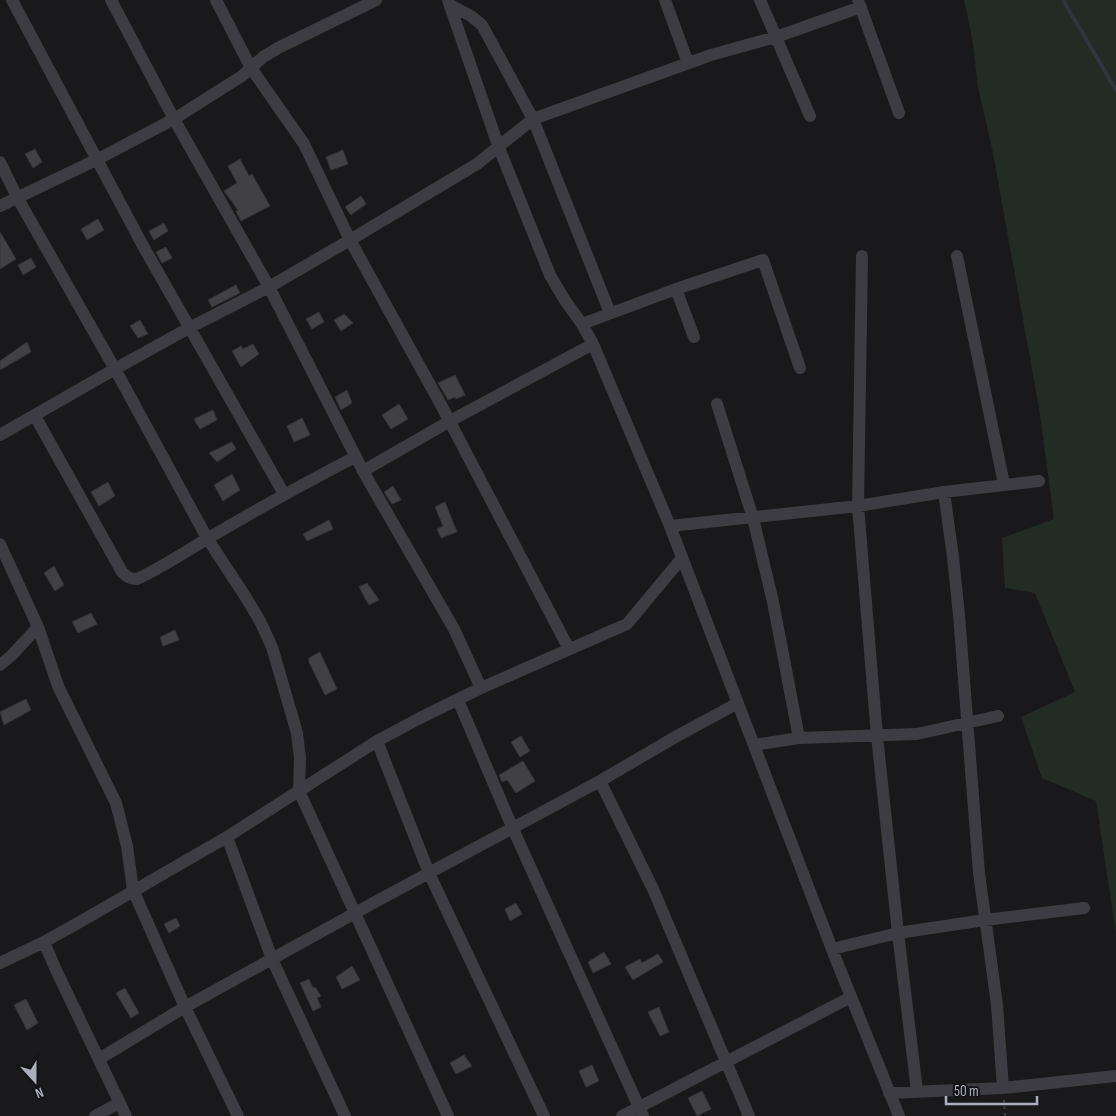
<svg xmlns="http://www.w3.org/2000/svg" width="1116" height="1116" font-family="'Sofia Sans Condensed',sans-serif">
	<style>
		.green { fill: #232b25 }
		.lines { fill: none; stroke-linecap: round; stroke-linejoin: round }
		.stream { stroke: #2f353f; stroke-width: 4 }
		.building { fill: #414145; stroke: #343337 }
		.path { stroke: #404147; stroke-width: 2; stroke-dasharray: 2.5 4; stroke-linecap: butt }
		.minor { stroke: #3c3c42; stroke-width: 12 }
	</style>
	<rect width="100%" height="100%" fill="#19191b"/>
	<path class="green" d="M 964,0 L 1116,0 L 1116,934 L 1096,801 L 1042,778 L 1021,717 L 1075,692 L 1035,593 L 1005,588 L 1002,538 L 1054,519 L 1039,408 L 992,148 L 978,88 L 973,43 Z"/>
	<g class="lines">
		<path class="stream" d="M 1063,0 L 1116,90"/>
	</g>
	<path class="building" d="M 35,149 L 42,162 L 33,168 L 25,154 Z
		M 343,150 L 348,164 L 331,170 L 326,157 Z
		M 240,159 L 249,176 L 252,174 L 270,206 L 241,221 L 236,211 L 238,210 L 224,191 L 237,183 L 228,166 Z
		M 361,196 L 366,204 L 351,215 L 345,207 Z
		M 98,219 L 104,230 L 87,240 L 81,229 Z
		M 164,223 L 168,231 L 154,240 L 149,231 Z
		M 0,232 L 16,259 L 0,269 Z
		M 166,247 L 172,258 L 162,263 L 156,252 Z
		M 31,258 L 36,267 L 23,275 L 18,265 Z
		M 236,285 L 240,293 L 212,307 L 208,300 Z
		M 319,312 L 324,322 L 312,329 L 306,319 Z
		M 344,314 L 353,323 L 341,331 L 334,320 Z
		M 140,320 L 148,334 L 138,338 L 130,326 Z
		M 27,342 L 31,352 L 0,370 L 0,361 Z
		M 253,344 L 259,354 L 241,367 L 232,351 L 241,346 L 243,349 Z
		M 455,375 L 465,395 L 456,399 L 455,397 L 448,400 L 438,383 Z
		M 347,390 L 352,403 L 341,410 L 335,397 Z
		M 399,404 L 408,419 L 391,429 L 382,415 Z
		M 213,410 L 217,420 L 200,429 L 194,419 Z
		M 302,418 L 310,435 L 294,442 L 287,426 Z
		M 232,442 L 236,449 L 217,462 L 209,453 Z
		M 232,474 L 240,490 L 223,501 L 214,485 Z
		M 108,482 L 115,496 L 99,506 L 91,492 Z
		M 393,486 L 401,500 L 392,504 L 384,492 Z
		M 445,502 L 457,532 L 441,538 L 437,529 L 443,526 L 435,507 Z
		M 329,520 L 333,529 L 307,541 L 303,534 Z
		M 54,566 L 64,585 L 55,591 L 44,573 Z
		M 367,583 L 379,600 L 369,605 L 359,587 Z
		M 91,613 L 97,624 L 78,633 L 72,622 Z
		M 175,630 L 179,640 L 163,646 L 160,637 Z
		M 320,652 L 337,689 L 325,695 L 309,662 L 309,658 Z
		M 26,699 L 31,710 L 4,725 L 0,712 Z
		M 521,736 L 530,751 L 520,757 L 511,742 Z
		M 523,761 L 535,781 L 516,793 L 507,780 L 502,782 L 499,775 Z
		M 516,903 L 522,914 L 510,921 L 505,909 Z
		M 176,918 L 180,926 L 169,933 L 164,924 Z
		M 604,952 L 611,964 L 593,973 L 588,962 Z
		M 658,954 L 663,962 L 633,980 L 625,967 L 640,959 L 642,963 Z
		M 352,966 L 360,980 L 342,989 L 336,977 Z
		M 309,979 L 313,988 L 315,987 L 321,996 L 317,998 L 321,1007 L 313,1011 L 300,983 Z
		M 125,988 L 139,1013 L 131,1018 L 116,993 Z
		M 26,999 L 38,1023 L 27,1030 L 14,1005 Z
		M 659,1007 L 669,1032 L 660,1036 L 648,1012 Z
		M 464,1055 L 472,1066 L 456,1074 L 450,1063 Z
		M 592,1065 L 599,1081 L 586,1087 L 579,1071 Z
		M 702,1091 L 711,1109 L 697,1116 L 688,1098 Z"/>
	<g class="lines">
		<path class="path" d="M 1004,1100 L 1005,1116"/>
		<path class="minor" d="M 12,0 L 142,244 L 284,494
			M 111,0 L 174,119 L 269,287 L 363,471 L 454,629 L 481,688
			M 216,0 L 251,68 L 304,144 L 350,240 L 440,403 L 569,649
			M 448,0 L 499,148 L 550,275 L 564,299 L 582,324 L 593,344 L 670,526 L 835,957 L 899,1116
			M 665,0 L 688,63
			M 760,0 L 810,116
			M 858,0 L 899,113
			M 450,5 L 471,16 L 482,25 L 533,119 L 610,313
			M 0,162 L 17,197 L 115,369 L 207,538 L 245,596 L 260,621 L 272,647 L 297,733 L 300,758 L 299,791 L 448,1116
			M 0,206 L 98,159 L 174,119 L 242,76 L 263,57 L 278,48 L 376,0
			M 862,256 L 858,506 L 877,736 L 898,933 L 917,1091
			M 957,256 L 1004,484
			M 676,289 L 694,337
			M 582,324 L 676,289 L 763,260 L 800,368
			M 717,404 L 753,518 L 773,602 L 799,738
			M 35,416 L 122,572 C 127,577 130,579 137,579 C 167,565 189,549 217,533 C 263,506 309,481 355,457
			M 0,435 L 115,369 L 189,328 L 269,287 L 350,240 L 477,164 L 533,119 L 711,55 L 776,37 L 861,7
			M 363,471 L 450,421 L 593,344
			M 944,492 L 953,557 L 959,615 L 979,873 L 997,1005 L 1003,1088
			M 670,526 L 858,506 L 944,492 L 1039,481
			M 0,544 L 38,627 L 58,686 L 116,803 L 127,846 L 133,890 L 185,1007 L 238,1116
			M 0,665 L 12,655 L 38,627
			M 458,700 L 513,829 L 643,1116
			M 377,741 L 429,873 L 544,1116
			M 754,745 L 799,738 L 917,734 L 998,716
			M 600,781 L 653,889 L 749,1116
			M 227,837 L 272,959 L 345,1116
			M 44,942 L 56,970 L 126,1116
			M 832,949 L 898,933 L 985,920 L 1084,908
			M 0,963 L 44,942 L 85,919 L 227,837 L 377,741 L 420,718 L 481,688 L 627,624 L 682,558
			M 99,1059 L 185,1007 L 375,902 L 600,781 L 677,736 L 738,703
			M 889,1093 L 1003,1088 L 1116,1076
			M 95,1116 L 119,1103
			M 622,1116 L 851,997"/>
	</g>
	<g transform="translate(35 1081) rotate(159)" stroke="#141416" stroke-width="4" paint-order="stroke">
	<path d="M0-4L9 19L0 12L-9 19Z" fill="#acaebb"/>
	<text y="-8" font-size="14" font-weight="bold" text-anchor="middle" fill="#acaebb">N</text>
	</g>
	<path d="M946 1096v8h91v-8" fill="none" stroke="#acaebb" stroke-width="2.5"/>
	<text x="954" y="1096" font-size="15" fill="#acaebb" stroke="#141416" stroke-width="4" paint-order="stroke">50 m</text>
</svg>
